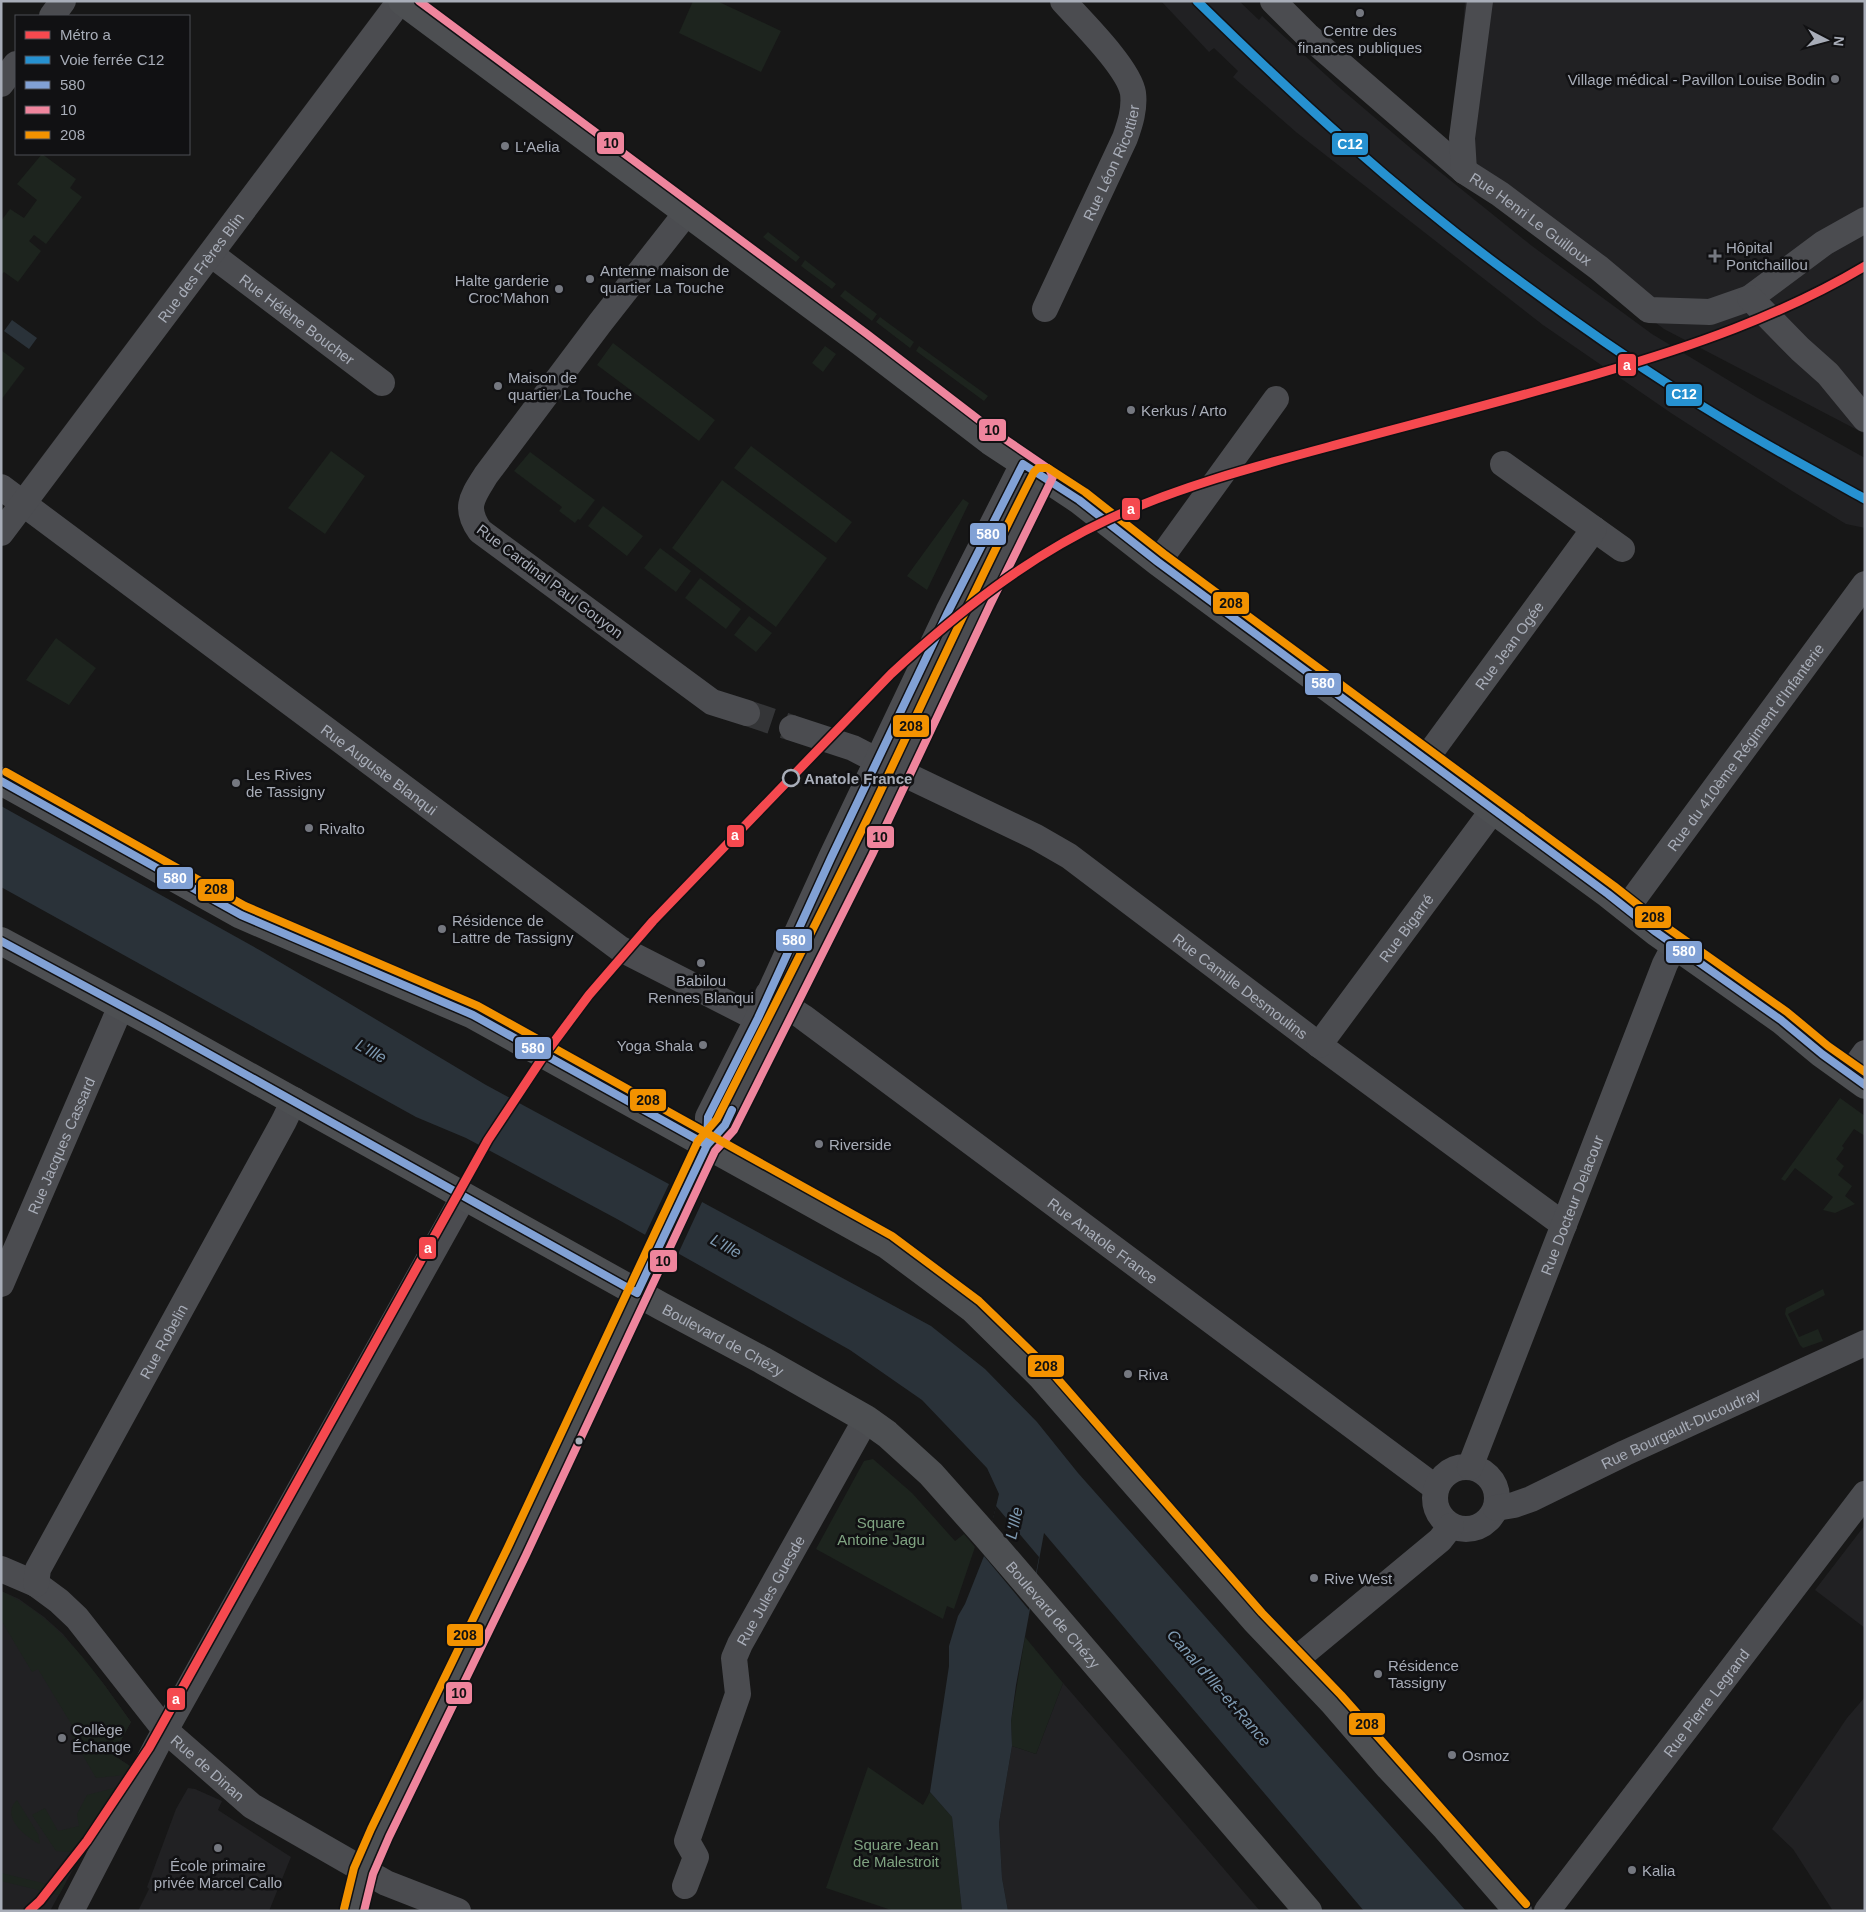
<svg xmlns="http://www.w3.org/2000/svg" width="1866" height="1912" font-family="Arial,sans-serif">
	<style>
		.built { fill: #212123 }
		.green { fill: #1d241e }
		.water { fill: #2a3239 }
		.pier { fill: #171717 }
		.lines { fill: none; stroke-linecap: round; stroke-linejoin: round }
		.minor-tunnel { stroke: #343537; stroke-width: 26; stroke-dasharray: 26 13; stroke-linecap: butt }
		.minor { stroke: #4b4c50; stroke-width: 26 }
		.major { stroke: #4d4f52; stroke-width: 28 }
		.bus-1-casing { stroke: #111113; stroke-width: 11 }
		.bus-2-casing { stroke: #111113; stroke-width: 11 }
		.bus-3-casing { stroke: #111113; stroke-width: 11 }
		.bus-1 { stroke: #81a1d5; stroke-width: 8 }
		.bus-2 { stroke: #ef859d; stroke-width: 8 }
		.bus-3 { stroke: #f39200; stroke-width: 8 }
		.rail-1-casing { stroke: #111113; stroke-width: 12 }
		.rail-1 { stroke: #2691d0; stroke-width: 9 }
		.metro-1-casing { stroke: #111113; stroke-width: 12 }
		.metro-1 { stroke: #f5494f; stroke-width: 9 }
		.poi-dot { fill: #757880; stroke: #111113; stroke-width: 2 }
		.stop-dot { fill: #111113; stroke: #a8adb8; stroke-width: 2.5 }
		.bus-dot { fill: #a8adb8; stroke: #111113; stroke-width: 2 }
		.labels { text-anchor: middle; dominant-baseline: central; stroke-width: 5; stroke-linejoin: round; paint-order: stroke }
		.poi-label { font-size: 15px; fill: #a8adb8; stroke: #111113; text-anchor: start }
		.street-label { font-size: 15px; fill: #a8adb8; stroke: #111113 }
		.stop-label { font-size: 15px; font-weight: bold; fill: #a8adb8; stroke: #111113; text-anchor: start }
		.park-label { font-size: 15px; fill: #7fa381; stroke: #111113 }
		.water-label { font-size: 16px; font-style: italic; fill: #7f9bb3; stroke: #111113 }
		.line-badge { stroke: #111113; stroke-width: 2 }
		.badge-label { font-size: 14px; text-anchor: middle; font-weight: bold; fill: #fff }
		.pale-badge-label { font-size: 14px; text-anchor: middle; font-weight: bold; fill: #111 }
	</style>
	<rect width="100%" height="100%" fill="#171717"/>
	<path class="built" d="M 1161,1 L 1239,1 L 1259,20 L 1262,16 L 1340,88 L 1414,151 L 1532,246 L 1652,334 L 1756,397 L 1865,458 L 1865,528 L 1846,524 L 1792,491 L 1671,413 L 1543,325 L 1296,132 L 1233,77 L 1238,71 L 1214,48 L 1209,52 Z
		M 1465,1 L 1865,1 L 1865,434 L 1664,329 L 1452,169 Z
		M 1865,1525 L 1865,1628 L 1815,1590 Z
		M 1,1591 L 19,1599 L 44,1617 L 63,1634 L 103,1683 L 131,1722 L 113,1755 L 130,1766 L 50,1911 L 1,1911 Z
		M 1063,1683 L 1169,1805 L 1260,1911 L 1008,1911 L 1002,1878 L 999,1823 L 1012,1746 L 1036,1754 Z
		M 1865,1697 L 1865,1911 L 1833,1911 L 1793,1849 L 1772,1829 L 1847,1718 Z
		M 188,1788 L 195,1789 L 222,1801 L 218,1810 L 291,1857 L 269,1911 L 138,1911 L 149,1889 L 147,1887 L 176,1809 Z"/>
	<path class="green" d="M 693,1 L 717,1 L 781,31 L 761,72 L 679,33 Z
		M 42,154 L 76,179 L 70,188 L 82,197 L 46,244 L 34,235 L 29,241 L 41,251 L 18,282 L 4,272 L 1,275 L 1,221 L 10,209 L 24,218 L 37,200 L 17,184 Z
		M 768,232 L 800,257 L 796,262 L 763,237 Z
		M 805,260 L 836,284 L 832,289 L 801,266 Z
		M 845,290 L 877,314 L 872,321 L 840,296 Z
		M 880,317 L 914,342 L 910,348 L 876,322 Z
		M 613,343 L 715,420 L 699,441 L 597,365 Z
		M 825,346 L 836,354 L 823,372 L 812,363 Z
		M 919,346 L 988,396 L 984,401 L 916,351 Z
		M 1,350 L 25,368 L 1,400 Z
		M 751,446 L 852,522 L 836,543 L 734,468 Z
		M 331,451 L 365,476 L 325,534 L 288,508 Z
		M 530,452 L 595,500 L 580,520 L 578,519 L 575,523 L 559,511 L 562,507 L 514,471 Z
		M 722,480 L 827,558 L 776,627 L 672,548 Z
		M 963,499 L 969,503 L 927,590 L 907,576 Z
		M 603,506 L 643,536 L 627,556 L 588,526 Z
		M 660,548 L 691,571 L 676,592 L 644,568 Z
		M 700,578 L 741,609 L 726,629 L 685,598 Z
		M 749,616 L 772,633 L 756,652 L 734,635 Z
		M 56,638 L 96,668 L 69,705 L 26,680 Z
		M 1840,1098 L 1865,1116 L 1865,1136 L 1854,1129 L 1842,1146 L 1844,1148 L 1836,1159 L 1844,1166 L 1838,1175 L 1852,1186 L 1845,1196 L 1855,1204 L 1835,1213 L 1823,1210 L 1833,1197 L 1795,1168 L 1785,1181 L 1781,1179 Z
		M 1823,1289 L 1825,1295 L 1788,1314 L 1799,1337 L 1818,1329 L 1823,1341 L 1803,1348 L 1800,1345 L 1785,1314 L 1786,1308 Z
		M 873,1459 L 912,1493 L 955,1541 L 964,1534 L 975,1547 L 954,1609 L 947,1606 L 943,1619 L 816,1549 L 864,1461 Z
		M 1,1591 C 59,1617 95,1672 131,1722 L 113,1755 L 130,1766 L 125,1775 L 96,1778 L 71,1735 L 76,1732 L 38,1669 L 32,1672 L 1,1620 Z
		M 1025,1637 L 1063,1683 L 1036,1754 L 1012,1746 L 1011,1721 Z
		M 868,1767 L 923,1805 L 930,1792 L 952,1817 L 962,1911 L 894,1911 L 826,1888 Z
		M 118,1787 L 85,1847 L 70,1852 L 56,1851 L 32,1815 L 45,1808 L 58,1831 L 79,1826 L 77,1814 L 87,1795 Z
		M 17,1800 L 38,1834 L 40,1844 C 25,1837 0,1816 17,1800 Z
		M 1,1873 L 51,1885 L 52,1879 L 66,1882 L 59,1895 L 1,1881 Z"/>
	<path class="water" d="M 12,320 L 37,338 L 29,349 L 4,331 Z
		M 1,806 L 263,952 L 486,1085 L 931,1326 L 985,1369 L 1037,1422 L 1078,1473 L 1466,1911 L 1364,1911 L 1044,1533 L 1016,1685 L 1011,1721 L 1012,1746 L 999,1823 L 1002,1878 L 1008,1911 L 962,1911 L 952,1817 L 930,1792 L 949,1666 L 949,1646 L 958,1616 L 965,1604 L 984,1556 L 999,1494 L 987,1468 L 922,1400 L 850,1350 L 617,1219 L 466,1138 L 416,1117 L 1,887 Z"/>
	<path class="pier" d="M 670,1182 L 703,1200 L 677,1256 L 644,1237 Z
		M 996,1506 L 1039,1557 L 1029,1610 L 984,1556 Z"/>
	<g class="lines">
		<path class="minor-tunnel" d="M 747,713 L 792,728"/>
		<g class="minor">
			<path id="s1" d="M 1273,1 L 1307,35 L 1464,171 L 1500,194 L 1599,268 L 1649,310 L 1710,312 L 1750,298 L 1824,243 L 1865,220"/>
			<path d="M 52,16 L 63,1"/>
			<path d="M 1,84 L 16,64"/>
			<path d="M 1464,171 L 1462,138 L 1480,1"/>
			<path d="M 687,212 L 600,323 L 486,475 C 473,496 463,507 480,531 L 712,702 L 747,713"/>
			<path id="s2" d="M 211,254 L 382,383"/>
			<path d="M 1750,298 L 1800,349 L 1828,374 L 1865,419"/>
			<path id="s3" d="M 1045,309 L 1125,138 C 1130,124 1135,109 1133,93 C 1129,68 1081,21 1063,1"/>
			<path id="s4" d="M 1,487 L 619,948 L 774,1027"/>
			<path d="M 1594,529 L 1622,549"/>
			<path id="s5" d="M 1,533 L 400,1"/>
			<path d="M 1158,562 L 1276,399"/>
			<path d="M 792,728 L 853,748 L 878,761"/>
			<path id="s6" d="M 1425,760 L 1594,529 L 1503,464"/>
			<path id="s7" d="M 900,772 L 1036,837 L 1069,856 L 1319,1045 L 1564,1225"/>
			<path id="s8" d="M 1626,909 L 1865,584"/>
			<path id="s9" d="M 768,994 L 803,1017 L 1436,1488"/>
			<path id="s10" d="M 1319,1045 L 1493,810"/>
			<path d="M 1850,1074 L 1865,1053"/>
			<path d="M 708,1122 L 708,1117 L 758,1018 L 831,858 L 948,612 L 1023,464"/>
			<path id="s11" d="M 1,1284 L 121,1006"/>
			<path d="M 637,1293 L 707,1145 L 725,1125 C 778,1020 832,916 882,811 C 935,699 985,586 1043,477"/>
			<circle cx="1466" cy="1498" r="31"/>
			<path id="s12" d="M 1470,1467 L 1665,964 L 1675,945"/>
			<path id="s13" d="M 1496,1508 L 1514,1505 L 1531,1499 L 1625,1453 L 1865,1343"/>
			<path id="s14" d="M 1,1569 L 36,1584 L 59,1601 L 77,1618 L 165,1730 L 252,1806 L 386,1883 L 458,1911"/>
			<path id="s15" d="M 36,1584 L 38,1569 L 284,1121 L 294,1100"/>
			<path d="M 1294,1661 L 1440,1540 L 1451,1526"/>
			<path id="s16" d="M 685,1886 L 696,1857 L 687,1841 L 738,1694 L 734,1658 L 740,1644 L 866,1419"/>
			<path d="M 71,1911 L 157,1745 L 464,1196"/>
			<path id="s17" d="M 1547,1911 L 1865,1494"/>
		</g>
		<g class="major">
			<path d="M 402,1 L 861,342 L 990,441 L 1079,500 L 1158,562 L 1493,810 L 1608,894 L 1656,932 L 1781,1020 L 1822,1054 L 1865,1085"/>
			<path d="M 1,781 L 241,915 L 473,1015 L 887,1245 L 973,1309 L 1041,1376 L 1255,1620 L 1333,1702 L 1389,1767 L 1446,1828 L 1518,1911"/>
			<path id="s18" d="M 1,941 L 157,1025 L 661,1306 L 762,1360 L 866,1419 L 887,1434 L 931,1474 L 987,1537 L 1308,1911"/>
			<path d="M 354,1911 L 363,1871 L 380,1833 L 517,1551 L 637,1293"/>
		</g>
		<defs>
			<path id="bus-1" d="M 1,781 L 241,915 L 473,1015 L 707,1145
				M 1,941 L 157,1025 L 637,1293 L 707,1145 L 725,1125 L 732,1110
				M 707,1145 L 708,1117 L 758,1018 L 831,858 L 948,612 L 1023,464 L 1079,500 L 1158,562 L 1608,894 L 1656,932 L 1781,1020 L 1822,1054 L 1865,1085"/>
			<path id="bus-2" d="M 364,1911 L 373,1874 L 389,1837 L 526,1555 L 715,1151 L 734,1130 L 872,855 L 990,605 L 1053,477 L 1049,469 L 996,433 L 867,334 L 419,1"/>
			<path id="bus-3" d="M 6,772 L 245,906 L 478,1006 L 892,1236 L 979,1301 L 1049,1369 L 1262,1613 L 1341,1695 L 1526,1904
				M 344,1909 L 354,1868 L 371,1829 L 508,1547 L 698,1141 L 717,1119 C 769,1016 822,913 872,809 C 926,696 977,583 1034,472 L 1038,468 L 1048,468 L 1085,492 L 1164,554 L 1614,886 L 1662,924 L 1787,1012 L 1828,1046 L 1865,1072"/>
		</defs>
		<use href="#bus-1" class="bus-1-casing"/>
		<use href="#bus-2" class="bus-2-casing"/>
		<use href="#bus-3" class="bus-3-casing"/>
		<use href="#bus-1" class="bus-1"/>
		<use href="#bus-2" class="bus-2"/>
		<use href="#bus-3" class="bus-3"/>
		<defs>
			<path id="rail-1" d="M 1197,1 C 1297,99 1400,194 1514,277 C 1569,318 1625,357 1683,394 C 1742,432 1803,465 1865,499"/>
		</defs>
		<use href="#rail-1" class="rail-1-casing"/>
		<use href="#rail-1" class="rail-1"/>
		<defs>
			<path id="metro-1" d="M 29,1911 L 40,1901 L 87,1841 L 149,1748 L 488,1140 L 545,1054 L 589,995 L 653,921 L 891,674 C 957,613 1027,557 1109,519 C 1178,487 1253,467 1328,447 C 1417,423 1508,400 1597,374 C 1690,347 1781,316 1865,266"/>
		</defs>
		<use href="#metro-1" class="metro-1-casing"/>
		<use href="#metro-1" class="metro-1"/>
	</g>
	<g class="poi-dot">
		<circle cx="1360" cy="13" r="5"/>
		<circle cx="1835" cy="79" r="5"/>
		<circle cx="505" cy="146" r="5"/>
		<path d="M1712.5 248.5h5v5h5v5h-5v5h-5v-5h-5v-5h5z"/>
		<circle cx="590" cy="279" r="5"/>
		<circle cx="559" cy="289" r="5"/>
		<circle cx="498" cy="386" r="5"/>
		<circle cx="1131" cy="410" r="5"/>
		<circle cx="236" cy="783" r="5"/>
		<circle cx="309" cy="828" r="5"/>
		<circle cx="442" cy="929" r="5"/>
		<circle cx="701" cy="963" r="5"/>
		<circle cx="703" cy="1045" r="5"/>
		<circle cx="819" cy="1144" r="5"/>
		<circle cx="1128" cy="1374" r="5"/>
		<circle cx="1314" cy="1578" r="5"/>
		<circle cx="1378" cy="1674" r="5"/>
		<circle cx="62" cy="1738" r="5"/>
		<circle cx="1452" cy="1755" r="5"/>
		<circle cx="218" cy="1848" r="5"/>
		<circle cx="1632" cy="1870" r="5"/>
	</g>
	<circle class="stop-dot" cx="791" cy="778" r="8"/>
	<circle class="bus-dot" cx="579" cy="1441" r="4.5"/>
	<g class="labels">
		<g class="poi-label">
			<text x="1360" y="30" text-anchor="middle">Centre des<tspan x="1360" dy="17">finances publiques</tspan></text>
			<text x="1825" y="79" text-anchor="end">Village médical - Pavillon Louise Bodin</text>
			<text x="515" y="146">L'Aelia</text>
			<text x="1726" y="247">Hôpital<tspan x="1726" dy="17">Pontchaillou</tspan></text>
			<text x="600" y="270">Antenne maison de<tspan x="600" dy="17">quartier La Touche</tspan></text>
			<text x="549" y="280" text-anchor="end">Halte garderie<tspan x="549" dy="17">Croc’Mahon</tspan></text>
			<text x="508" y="377">Maison de<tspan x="508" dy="17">quartier La Touche</tspan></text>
			<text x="1141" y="410">Kerkus / Arto</text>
			<text x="246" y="774">Les Rives<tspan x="246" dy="17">de Tassigny</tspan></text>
			<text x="319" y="828">Rivalto</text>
			<text x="452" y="920">Résidence de<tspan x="452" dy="17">Lattre de Tassigny</tspan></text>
			<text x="701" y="980" text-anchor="middle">Babilou<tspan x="701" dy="17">Rennes Blanqui</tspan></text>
			<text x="693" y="1045" text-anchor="end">Yoga Shala</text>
			<text x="829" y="1144">Riverside</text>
			<text x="1138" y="1374">Riva</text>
			<text x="1324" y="1578">Rive West</text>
			<text x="1388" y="1665">Résidence<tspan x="1388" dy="17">Tassigny</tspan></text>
			<text x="72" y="1729">Collège<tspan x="72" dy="17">Échange</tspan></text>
			<text x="1462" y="1755">Osmoz</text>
			<text x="218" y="1865" text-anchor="middle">École primaire<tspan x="218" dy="17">privée Marcel Callo</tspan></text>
			<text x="1642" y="1870">Kalia</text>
		</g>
		<g class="street-label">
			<text stroke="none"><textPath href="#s3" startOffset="161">Rue Léon Ricottier</textPath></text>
			<text stroke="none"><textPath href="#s1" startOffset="338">Rue Henri Le Guilloux</textPath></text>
			<text stroke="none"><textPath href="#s5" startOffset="332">Rue des Frères Blin</textPath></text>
			<text stroke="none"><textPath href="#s2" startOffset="108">Rue Hélène Boucher</textPath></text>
			<text transform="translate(550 581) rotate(37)">Rue Cardinal Paul Gouyon</text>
			<text stroke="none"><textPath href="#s6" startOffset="142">Rue Jean Ogée</textPath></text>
			<text stroke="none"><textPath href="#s8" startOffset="201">Rue du 410ème Régiment d'Infanterie</textPath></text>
			<text stroke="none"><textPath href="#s4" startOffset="472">Rue Auguste Blanqui</textPath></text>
			<text stroke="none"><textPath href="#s10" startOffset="146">Rue Bigarré</textPath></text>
			<text stroke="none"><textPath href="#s7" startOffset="404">Rue Camille Desmoulins</textPath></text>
			<text stroke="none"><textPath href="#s11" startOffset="151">Rue Jacques Cassard</textPath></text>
			<text stroke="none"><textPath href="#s12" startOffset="281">Rue Docteur Delacour</textPath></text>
			<text stroke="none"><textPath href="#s9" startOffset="416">Rue Anatole France</textPath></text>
			<text stroke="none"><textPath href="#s18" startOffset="825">Boulevard de Chézy</textPath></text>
			<text stroke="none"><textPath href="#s15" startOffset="275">Rue Robelin</textPath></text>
			<text stroke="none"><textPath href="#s13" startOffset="202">Rue Bourgault-Ducoudray</textPath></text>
			<text stroke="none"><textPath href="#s16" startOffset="318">Rue Jules Guesde</textPath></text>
			<text stroke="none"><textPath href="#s18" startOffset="1260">Boulevard de Chézy</textPath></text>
			<text stroke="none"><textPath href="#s17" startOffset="262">Rue Pierre Legrand</textPath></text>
			<text stroke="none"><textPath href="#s14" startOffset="291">Rue de Dinan</textPath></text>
		</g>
		<g class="stop-label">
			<text x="804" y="778">Anatole France</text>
		</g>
		<g class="park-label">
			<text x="881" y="1522">Square<tspan x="881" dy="17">Antoine Jagu</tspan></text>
			<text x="896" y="1844">Square Jean<tspan x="896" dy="17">de Malestroit</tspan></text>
		</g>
		<g class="water-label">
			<text transform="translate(371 1051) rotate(29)">L'Ille</text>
			<text transform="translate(726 1246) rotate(29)">L'Ille</text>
			<text transform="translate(1014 1523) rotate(-78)">L'Ille</text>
			<text transform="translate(1219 1688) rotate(49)">Canal d'Ille-et-Rance</text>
		</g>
	</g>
	<g class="line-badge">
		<rect x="596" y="131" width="29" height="24" rx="5" fill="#ef859d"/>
		<rect x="1331" y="132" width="38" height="24" rx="5" fill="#2691d0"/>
		<rect x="1617" y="353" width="20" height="24" rx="5" fill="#f5494f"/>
		<rect x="1665" y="383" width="38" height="24" rx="5" fill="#2691d0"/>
		<rect x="978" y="418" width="29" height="24" rx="5" fill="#ef859d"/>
		<rect x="1121" y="497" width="20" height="24" rx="5" fill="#f5494f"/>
		<rect x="969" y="522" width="38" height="24" rx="5" fill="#81a1d5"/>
		<rect x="1212" y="591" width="38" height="24" rx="5" fill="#f39200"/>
		<rect x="1304" y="672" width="38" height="24" rx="5" fill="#81a1d5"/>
		<rect x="892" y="714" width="38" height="24" rx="5" fill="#f39200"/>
		<rect x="726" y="824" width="19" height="24" rx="5" fill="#f5494f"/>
		<rect x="866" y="825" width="29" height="24" rx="5" fill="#ef859d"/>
		<rect x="156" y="866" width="38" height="24" rx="5" fill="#81a1d5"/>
		<rect x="197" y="878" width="38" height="24" rx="5" fill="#f39200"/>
		<rect x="1634" y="905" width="38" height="24" rx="5" fill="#f39200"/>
		<rect x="775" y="928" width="38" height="24" rx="5" fill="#81a1d5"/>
		<rect x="1665" y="940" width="38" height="24" rx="5" fill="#81a1d5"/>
		<rect x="514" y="1036" width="38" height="24" rx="5" fill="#81a1d5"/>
		<rect x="629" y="1088" width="38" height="24" rx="5" fill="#f39200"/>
		<rect x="418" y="1236" width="19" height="24" rx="5" fill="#f5494f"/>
		<rect x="649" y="1249" width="29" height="24" rx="5" fill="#ef859d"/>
		<rect x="1027" y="1354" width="38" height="24" rx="5" fill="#f39200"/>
		<rect x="446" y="1623" width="38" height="24" rx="5" fill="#f39200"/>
		<rect x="445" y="1681" width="28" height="24" rx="5" fill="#ef859d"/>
		<rect x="166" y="1687" width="20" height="24" rx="5" fill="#f5494f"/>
		<rect x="1348" y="1712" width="38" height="24" rx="5" fill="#f39200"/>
	</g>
	<g class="badge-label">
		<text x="1350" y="149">C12</text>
		<text x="1627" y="370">a</text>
		<text x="1684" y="399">C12</text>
		<text x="1131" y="514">a</text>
		<text x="988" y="539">580</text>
		<text x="1323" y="688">580</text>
		<text x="735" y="840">a</text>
		<text x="175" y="883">580</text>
		<text x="794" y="945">580</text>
		<text x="1684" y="956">580</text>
		<text x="533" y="1053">580</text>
		<text x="428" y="1253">a</text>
		<text x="176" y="1704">a</text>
	</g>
	<g class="pale-badge-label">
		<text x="611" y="148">10</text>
		<text x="992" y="435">10</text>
		<text x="1231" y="608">208</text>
		<text x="911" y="731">208</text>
		<text x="880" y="842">10</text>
		<text x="216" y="894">208</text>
		<text x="1653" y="922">208</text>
		<text x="648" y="1105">208</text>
		<text x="663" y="1266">10</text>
		<text x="1046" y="1371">208</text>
		<text x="465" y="1640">208</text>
		<text x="459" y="1698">10</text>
		<text x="1367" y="1729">208</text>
	</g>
	<rect width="1866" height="1912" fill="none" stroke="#a8adb8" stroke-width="5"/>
	<rect x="15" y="15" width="175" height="140" fill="#111113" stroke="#4d4f55"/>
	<rect x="25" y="31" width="25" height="8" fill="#f5494f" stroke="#4d4f55"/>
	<text x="60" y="40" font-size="15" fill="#a8adb8">Métro a</text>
	<rect x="25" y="56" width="25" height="8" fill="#2691d0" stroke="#4d4f55"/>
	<text x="60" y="65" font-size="15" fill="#a8adb8">Voie ferrée C12</text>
	<rect x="25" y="81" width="25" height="8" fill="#81a1d5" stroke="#4d4f55"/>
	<text x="60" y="90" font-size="15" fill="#a8adb8">580</text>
	<rect x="25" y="106" width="25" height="8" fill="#ef859d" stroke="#4d4f55"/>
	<text x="60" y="115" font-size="15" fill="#a8adb8">10</text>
	<rect x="25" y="131" width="25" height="8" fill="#f39200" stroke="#4d4f55"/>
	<text x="60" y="140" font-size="15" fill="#a8adb8">208</text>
	<g transform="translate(1826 40) rotate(96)" stroke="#111113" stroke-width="4" paint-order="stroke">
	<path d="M0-4L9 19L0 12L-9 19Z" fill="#a8adb8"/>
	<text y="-8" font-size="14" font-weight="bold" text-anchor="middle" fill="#a8adb8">N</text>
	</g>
</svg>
